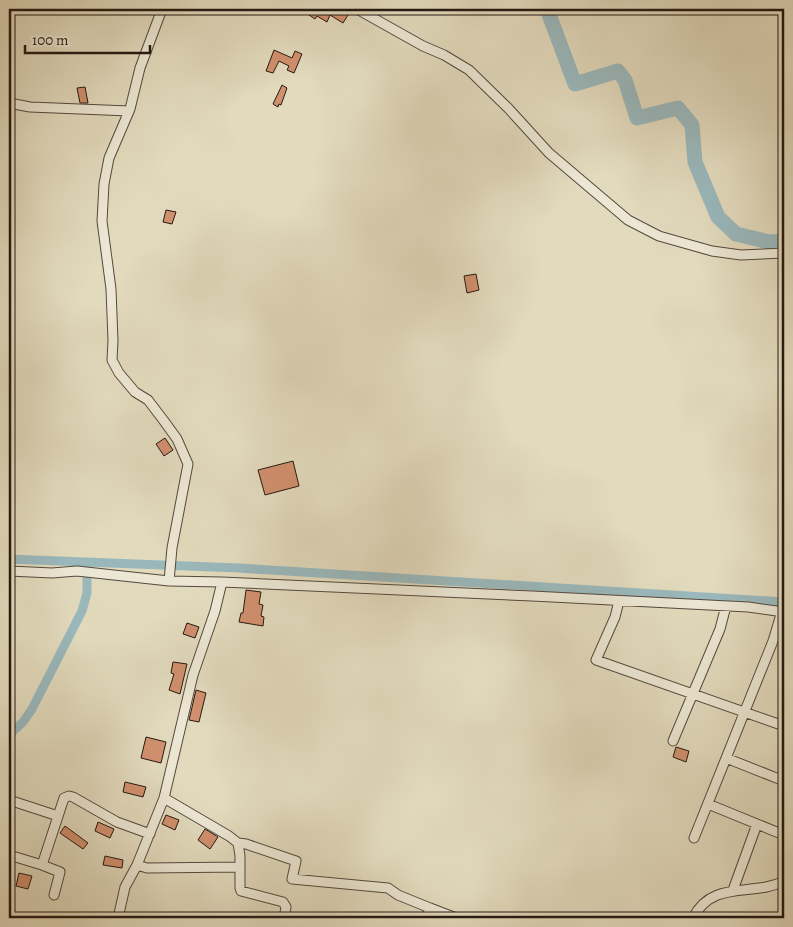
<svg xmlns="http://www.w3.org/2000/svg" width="793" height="927" font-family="Alegreya,serif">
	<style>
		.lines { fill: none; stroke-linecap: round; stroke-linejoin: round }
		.canal { stroke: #9ab8bc; stroke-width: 9 }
		.river { stroke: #9ab8bc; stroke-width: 15 }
		.building { fill: #d1906f; stroke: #241912 }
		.minor-casing { stroke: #54493d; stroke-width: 11 }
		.minor { stroke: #ece7d4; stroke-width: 9 }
	</style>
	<rect width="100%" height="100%" fill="#e2dabd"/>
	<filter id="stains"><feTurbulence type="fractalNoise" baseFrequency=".004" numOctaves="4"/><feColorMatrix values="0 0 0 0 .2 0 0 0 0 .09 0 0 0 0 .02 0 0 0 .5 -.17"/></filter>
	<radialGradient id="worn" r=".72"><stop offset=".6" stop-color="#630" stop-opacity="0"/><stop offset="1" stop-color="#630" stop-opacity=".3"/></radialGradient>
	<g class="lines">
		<path class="canal" d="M 9,559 L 238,568 L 784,602
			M 9,735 L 23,722 L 32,709 L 82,611 L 87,593 L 87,565"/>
		<path class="river" d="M 547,9 L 575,84 L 618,71 L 625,80 L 637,118 L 678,108 L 692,125 L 695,162 L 718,217 L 736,234 L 769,242 L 784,241"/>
	</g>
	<path class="building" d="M 313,9 L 334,9 L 337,11 L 338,9 L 348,15 L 343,23 L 330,15 L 327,22 L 317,16 L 315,19 L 309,15 Z
		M 274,50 L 292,58 L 295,51 L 302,54 L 294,73 L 287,70 L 289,66 L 279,61 L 273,73 L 266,71 Z
		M 282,85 L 287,88 L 281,105 L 279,104 L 278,107 L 273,104 Z
		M 85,87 L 88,103 L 80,103 L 77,88 Z
		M 166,210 L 176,212 L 172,224 L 163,222 Z
		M 476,274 L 479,290 L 467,293 L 464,276 Z
		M 165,438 L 173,450 L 164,456 L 156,444 Z
		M 293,461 L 299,486 L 265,495 L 258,470 Z
		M 246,590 L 261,592 L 259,604 L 263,605 L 261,616 L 264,617 L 263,626 L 239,622 L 241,613 L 243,613 Z
		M 187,623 L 199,627 L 195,638 L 183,634 Z
		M 173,662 L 187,664 L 180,694 L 169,690 L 174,674 L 171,673 Z
		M 196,690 L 206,693 L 199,722 L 189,720 Z
		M 146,737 L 166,742 L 161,763 L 141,758 Z
		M 676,747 L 689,751 L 686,762 L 673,757 Z
		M 125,782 L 146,787 L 143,797 L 123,792 Z
		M 166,815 L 179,820 L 175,830 L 162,824 Z
		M 98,822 L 114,829 L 110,838 L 95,831 Z
		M 65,826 L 88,843 L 83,849 L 60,833 Z
		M 205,829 L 218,837 L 210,849 L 198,840 Z
		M 105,856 L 123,860 L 122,868 L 103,865 Z
		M 19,873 L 32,876 L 28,889 L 16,886 Z"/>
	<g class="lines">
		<defs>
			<path id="minor" d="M 162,9 L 140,68 L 130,109 L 109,158 L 104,184 L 102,221 L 111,289 L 113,341 L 112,360 L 119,373 L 135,392 L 148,400 L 164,421 L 177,439 L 188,464 L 172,548 L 169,581
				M 357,9 L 423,46 L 444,55 L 469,70 L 508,108 L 549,153 L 628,220 L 659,236 L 712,251 L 741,255 L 784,253
				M 9,103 L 30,107 L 129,111
				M 9,571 L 52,573 L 77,571 L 169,581 L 222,582 L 532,596 L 748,607 L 784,612
				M 619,601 L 615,617 L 596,660 L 784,726
				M 673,741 L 720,629 L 726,606
				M 726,758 L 784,781
				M 164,798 L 229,836 L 238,843 L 240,856 L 240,888 L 241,891 L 283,902 L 286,907 L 284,918
				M 9,800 L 58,816
				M 708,804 L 784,835
				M 694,838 L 773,641 L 782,611
				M 238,843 L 246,844 L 296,861 L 292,879 L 388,888 L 398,895 L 430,908 L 426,918
				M 9,855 L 42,865 L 64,798 L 69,796 L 73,797 L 117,822 L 150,834
				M 42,865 L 60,872 L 54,895
				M 137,865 L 147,868 L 240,867
				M 733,890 L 757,824
				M 430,908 L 456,918
				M 118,918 L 125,887 L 137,865 L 164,798 L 193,675 L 215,611 L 222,582
				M 693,918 C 712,879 754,897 784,881"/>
		</defs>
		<use href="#minor" class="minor-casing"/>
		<use href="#minor" class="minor"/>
	</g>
	<rect width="793" height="927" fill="none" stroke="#e2dabd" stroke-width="30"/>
	<rect x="10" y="10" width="773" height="907" fill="none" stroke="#241912" stroke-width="2.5"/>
	<rect x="15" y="15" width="763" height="897" fill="none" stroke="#241912"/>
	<path d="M25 45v8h125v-8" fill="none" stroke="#241912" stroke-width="2.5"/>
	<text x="32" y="45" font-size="15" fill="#241912" stroke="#ece7d4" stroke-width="4" paint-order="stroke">100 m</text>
	<rect width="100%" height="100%" filter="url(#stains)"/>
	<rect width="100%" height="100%" fill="url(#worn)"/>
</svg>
